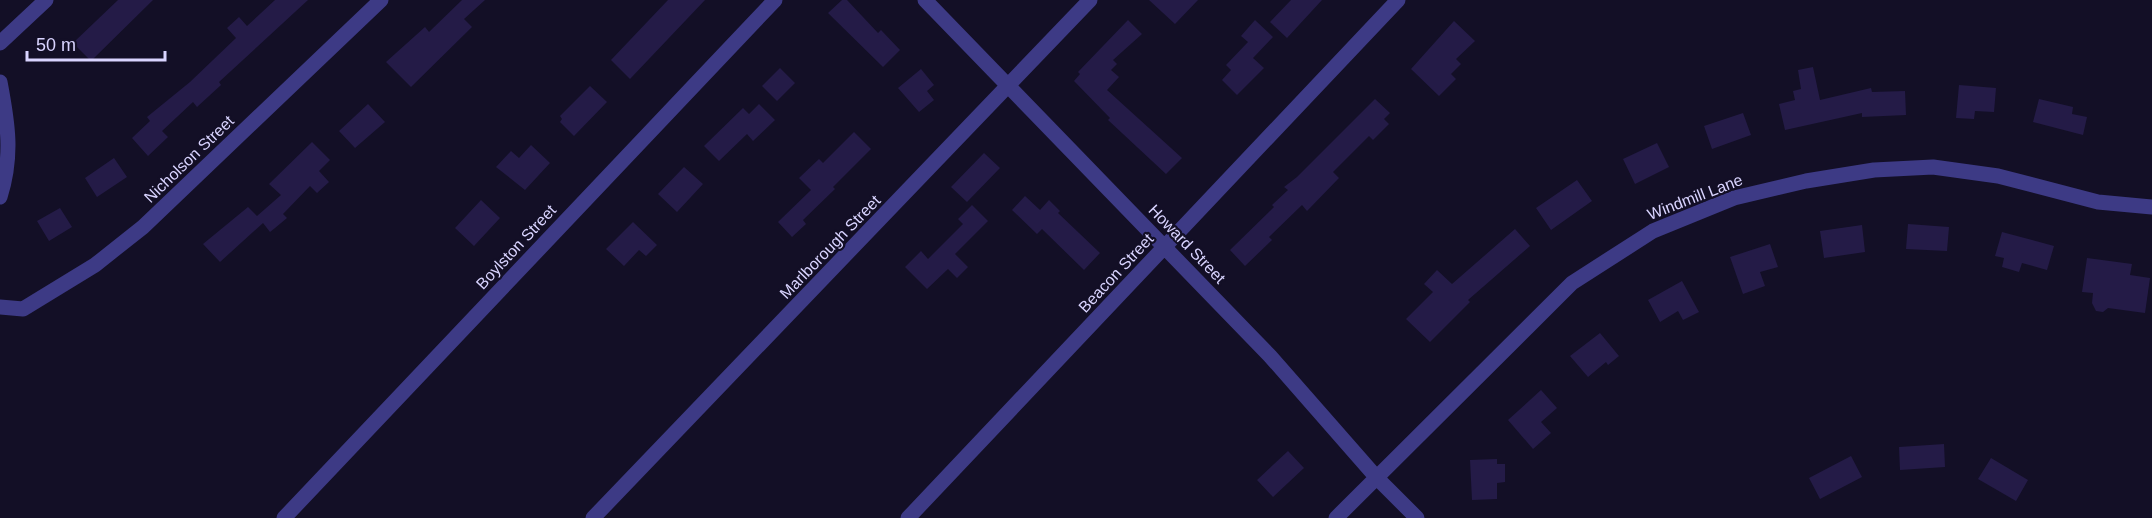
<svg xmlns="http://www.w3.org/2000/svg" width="2152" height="518" font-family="Helvetica,sans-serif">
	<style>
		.building { fill: #241b47 }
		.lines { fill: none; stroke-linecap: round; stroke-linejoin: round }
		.minor { stroke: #3d3a85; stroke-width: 15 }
		.labels { text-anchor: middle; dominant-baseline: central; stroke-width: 4.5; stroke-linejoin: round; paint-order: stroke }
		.street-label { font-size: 16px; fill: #d9d4ff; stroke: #130f26 }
	</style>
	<rect width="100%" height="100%" fill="#130f26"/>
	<path class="building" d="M 118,0 L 153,0 L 91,61 L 73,43 Z
		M 275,0 L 308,0 L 219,82 L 221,85 L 197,107 L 193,102 L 162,131 L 168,137 L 148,156 L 132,138 L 150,121 L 147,117 L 190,82 L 236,38 L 227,28 L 239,17 L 247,26 Z
		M 462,0 L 485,0 L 464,19 L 472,27 L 411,87 L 386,62 L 425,27 L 429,32 Z
		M 668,0 L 705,0 L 630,79 L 611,60 Z
		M 842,0 L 847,0 L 878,33 L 881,30 L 900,50 L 883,67 L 828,13 Z
		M 1149,0 L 1198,0 L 1175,24 Z
		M 1291,0 L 1322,0 L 1287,38 L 1270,22 Z
		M 1128,20 L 1142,34 L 1113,60 L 1117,64 L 1111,70 L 1119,77 L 1107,90 L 1182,158 L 1166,174 L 1108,120 L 1110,118 L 1074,81 L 1080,74 L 1078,72 Z
		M 1255,20 L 1273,37 L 1253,58 L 1264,68 L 1237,95 L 1222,80 L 1231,70 L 1226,65 L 1248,42 L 1241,36 Z
		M 1454,21 L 1475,41 L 1456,59 L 1461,64 L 1451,74 L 1456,79 L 1439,96 L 1411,69 Z
		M 1813,67 L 1820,100 L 1871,88 L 1872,92 L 1905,91 L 1906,115 L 1862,117 L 1862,113 L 1785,130 L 1779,104 L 1795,100 L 1793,91 L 1801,89 L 1798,70 Z
		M 780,68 L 795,83 L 777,101 L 762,86 Z
		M 921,69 L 934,85 L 927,91 L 934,100 L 919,112 L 898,88 Z
		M 1959,85 L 1996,88 L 1994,112 L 1975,111 L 1974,119 L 1956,118 Z
		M 590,86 L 607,102 L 574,136 L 560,122 L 562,119 L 560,116 Z
		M 1375,99 L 1390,113 L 1384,119 L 1389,124 L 1373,140 L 1369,136 L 1333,172 L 1339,178 L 1307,211 L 1302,205 L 1269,237 L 1272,240 L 1245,266 L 1230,250 L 1274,207 L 1272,205 L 1288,190 L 1284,187 L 1297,177 Z
		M 2039,99 L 2073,107 L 2072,114 L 2087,117 L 2083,135 L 2033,122 Z
		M 368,104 L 385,122 L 355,148 L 339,131 Z
		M 759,104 L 775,120 L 753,141 L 747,134 L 719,161 L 704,146 L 743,108 L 749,114 Z
		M 1743,113 L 1751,135 L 1712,149 L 1704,126 Z
		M 854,132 L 871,149 L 833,187 L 835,189 L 803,220 L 806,224 L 792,237 L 778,222 L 811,190 L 799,178 L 819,159 L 823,163 Z
		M 312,142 L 330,160 L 319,171 L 329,182 L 317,193 L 310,186 L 283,214 L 287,218 L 275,228 L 270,232 L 263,223 L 220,262 L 203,244 L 248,207 L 257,216 L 281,195 L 269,184 Z
		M 1657,143 L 1669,167 L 1635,184 L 1623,159 Z
		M 531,145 L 550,163 L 525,190 L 496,167 L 511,151 L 519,158 Z
		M 984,153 L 1000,168 L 967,202 L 951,187 Z
		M 114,158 L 127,177 L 97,197 L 85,178 Z
		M 684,167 L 703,184 L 677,212 L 658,194 Z
		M 1577,180 L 1592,201 L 1551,230 L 1536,208 Z
		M 1025,196 L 1040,210 L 1049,200 L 1060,211 L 1058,213 L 1100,253 L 1084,270 L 1042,229 L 1037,234 L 1012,210 Z
		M 481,200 L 500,218 L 474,246 L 455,228 Z
		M 972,205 L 988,221 L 955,254 L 968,267 L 957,278 L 948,269 L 927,289 L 905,267 L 921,251 L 928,259 L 963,224 L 958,219 Z
		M 60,208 L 72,227 L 49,241 L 37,221 Z
		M 633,222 L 657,245 L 646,256 L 639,250 L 624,266 L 606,249 Z
		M 1908,224 L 1949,227 L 1947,251 L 1906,249 Z
		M 1862,225 L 1865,252 L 1824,258 L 1820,231 Z
		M 1515,229 L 1530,246 L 1468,300 L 1470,302 L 1430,342 L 1406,319 L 1433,292 L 1424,284 L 1437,270 L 1452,284 Z
		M 2002,232 L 2054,246 L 2047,270 L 2022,263 L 2019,272 L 2002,267 L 2004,258 L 1995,256 Z
		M 1770,244 L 1778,267 L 1760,272 L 1765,286 L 1743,294 L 1730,257 Z
		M 2087,258 L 2132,264 L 2130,275 L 2150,278 L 2145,313 L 2108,308 L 2103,312 L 2096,311 L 2092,303 L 2093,293 L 2082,292 Z
		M 1682,281 L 1699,312 L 1683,320 L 1678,311 L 1660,322 L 1648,300 Z
		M 1600,333 L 1619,356 L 1608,365 L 1606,362 L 1588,377 L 1570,356 Z
		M 1541,390 L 1557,408 L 1541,422 L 1551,433 L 1533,449 L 1508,420 Z
		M 1944,444 L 1945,467 L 1900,470 L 1899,447 Z
		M 1288,451 L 1304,468 L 1273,497 L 1257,480 Z
		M 1851,456 L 1862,477 L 1820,499 L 1809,478 Z
		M 1991,458 L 2028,480 L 2016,501 L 1978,479 Z
		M 1497,459 L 1497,464 L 1505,464 L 1505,482 L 1497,483 L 1497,499 L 1472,500 L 1470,460 Z"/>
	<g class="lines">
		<path class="minor" d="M 925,0 L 1270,356 L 1377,478 L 1417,518
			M 0,43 L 46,0
			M 0,82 C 8,124 13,156 0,197
			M 0,307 L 23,309 L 95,265 L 143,227 L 381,0
			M 284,518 L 775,0
			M 593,518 L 1090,0
			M 908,518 L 1398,0
			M 1336,518 L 1572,283 L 1653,231 L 1734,198 L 1806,181 L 1874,170 L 1933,167 L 1998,176 L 2098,202 L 2152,207"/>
	</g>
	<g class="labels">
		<g class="street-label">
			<text transform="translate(189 159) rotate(-44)">Nicholson Street</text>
			<text transform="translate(1695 197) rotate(-21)">Windmill Lane</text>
			<text transform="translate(1187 244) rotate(46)">Howard Street</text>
			<text transform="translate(516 247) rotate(-47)">Boylston Street</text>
			<text transform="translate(830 247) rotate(-46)">Marlborough Street</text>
			<text transform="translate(1116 273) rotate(-47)">Beacon Street</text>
		</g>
	</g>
	<path d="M27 51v9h138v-9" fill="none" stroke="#d9d4ff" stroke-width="3"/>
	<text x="36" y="51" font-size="18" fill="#d9d4ff" stroke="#130f26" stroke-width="4.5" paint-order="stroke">50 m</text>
</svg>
